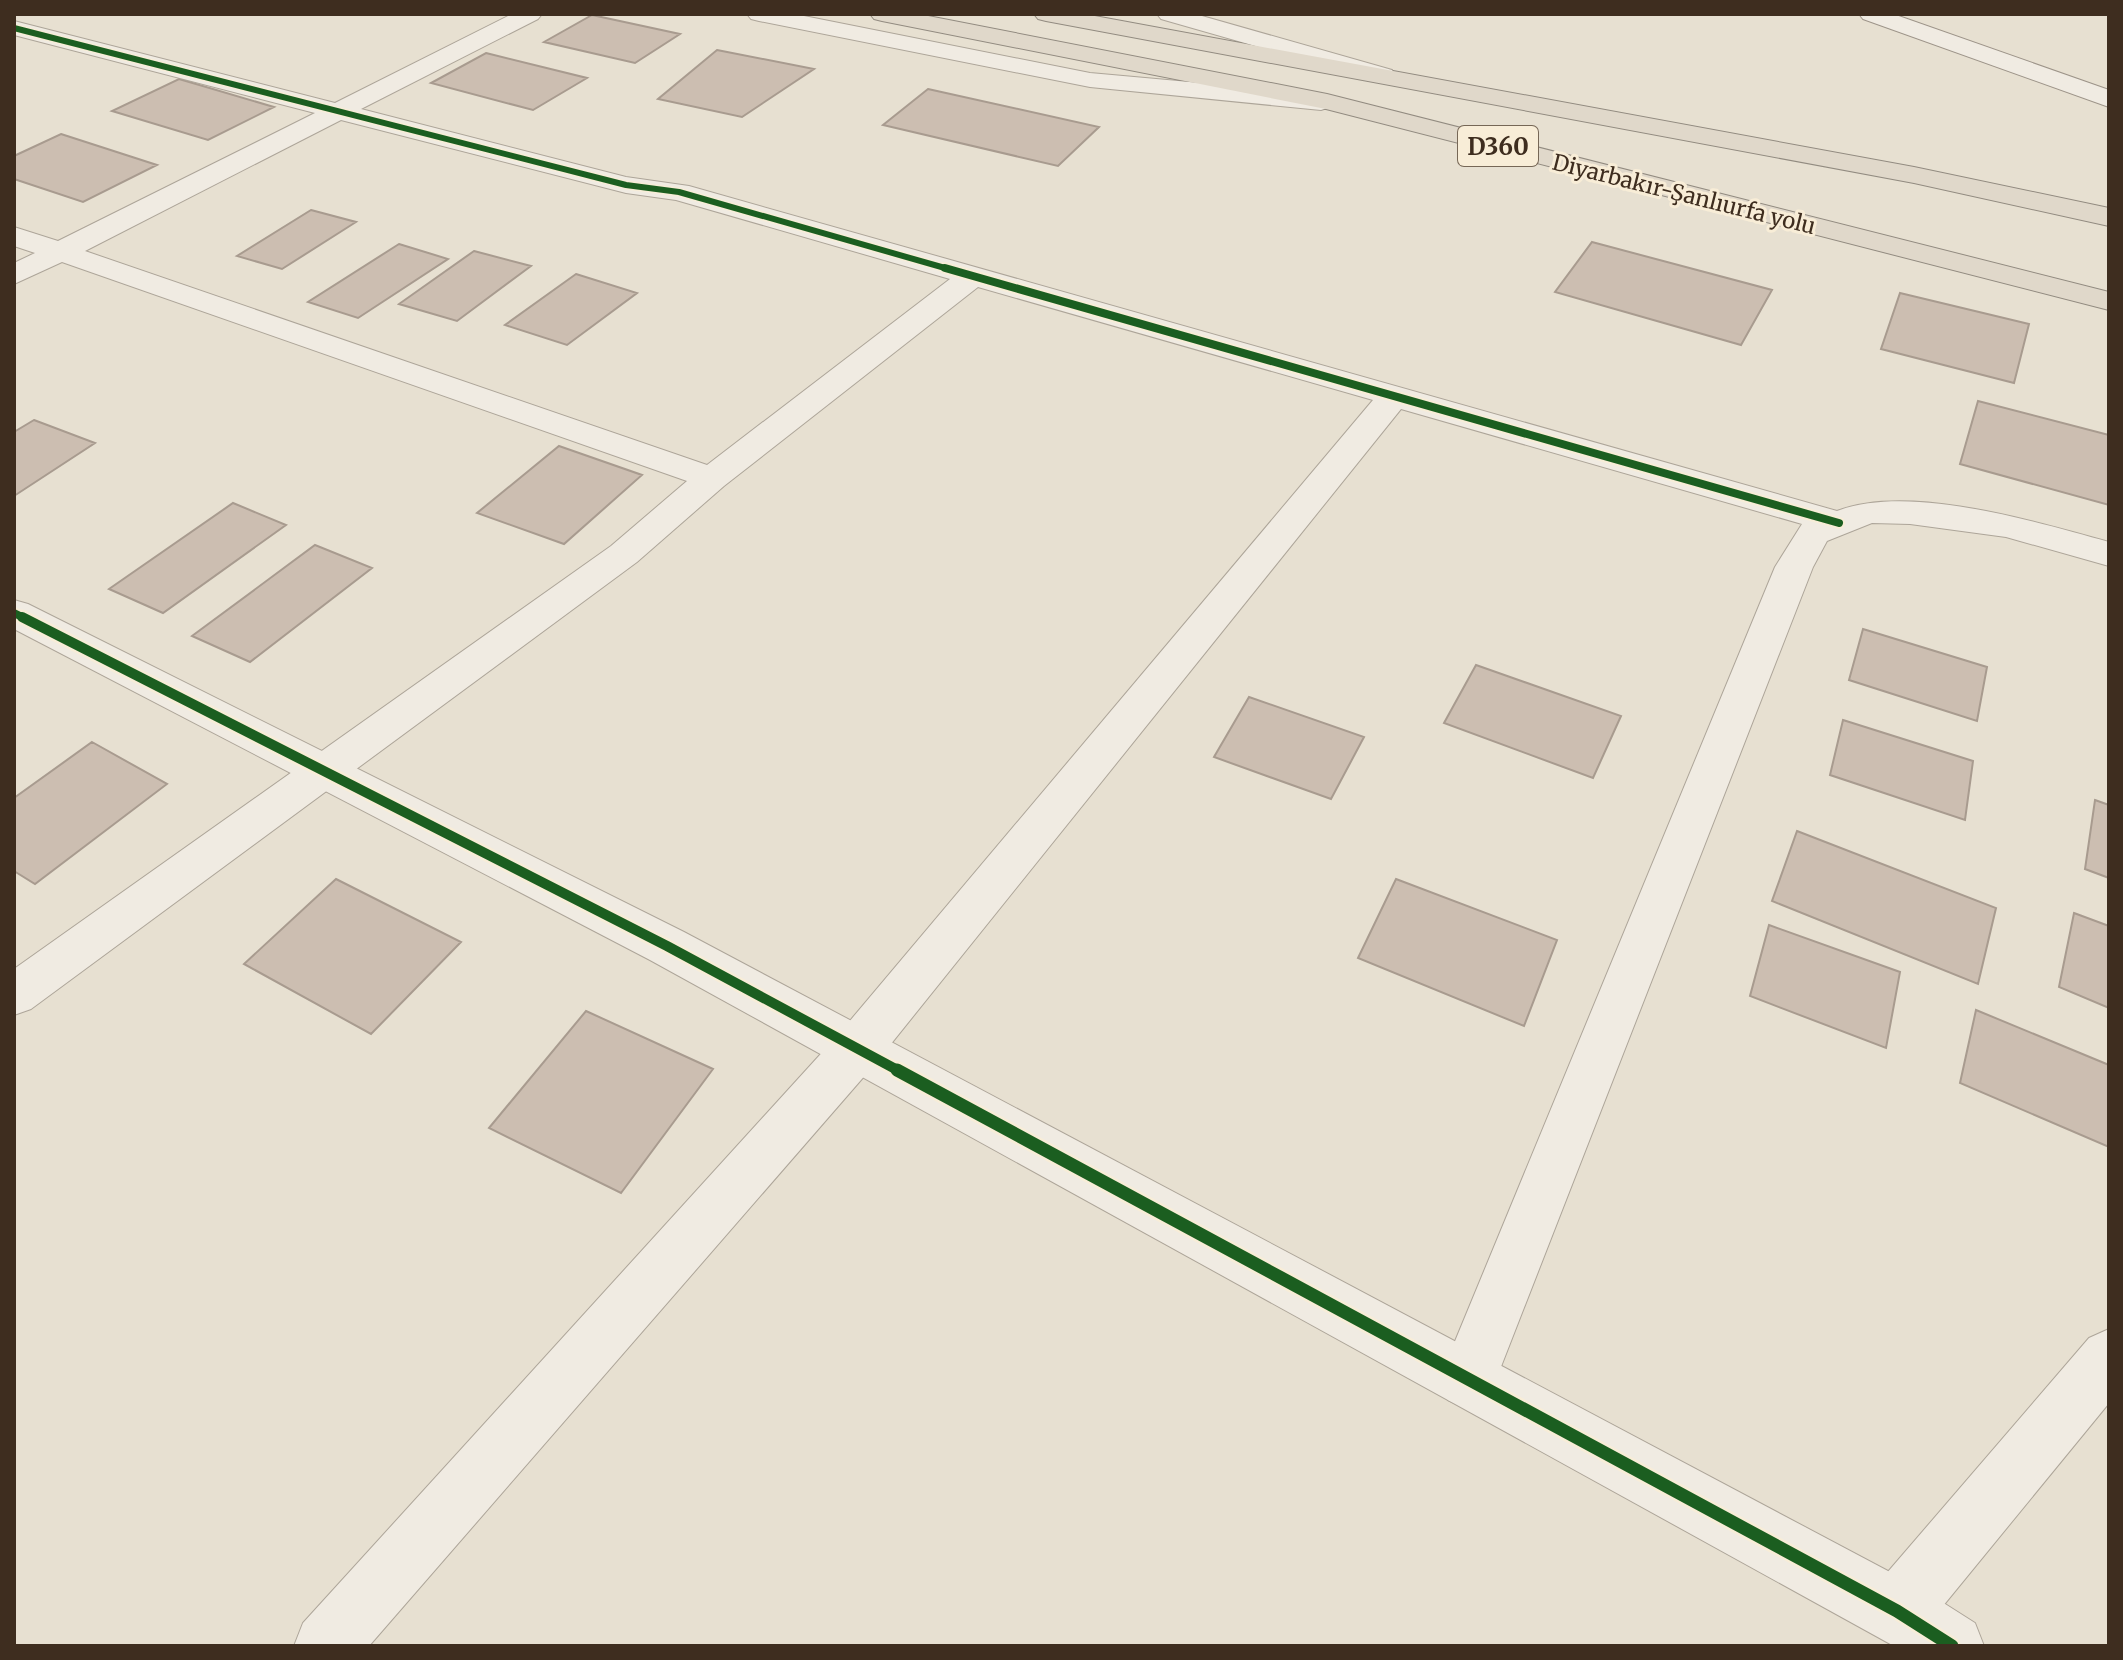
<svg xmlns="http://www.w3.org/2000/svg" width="2123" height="1660" font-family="Merriweather,serif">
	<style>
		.building { fill: #ccbeb1; stroke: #a89b8f; stroke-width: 2 }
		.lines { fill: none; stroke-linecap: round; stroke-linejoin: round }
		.minor-casing { stroke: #ada599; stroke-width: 2 }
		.tertiary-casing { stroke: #ada599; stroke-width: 2 }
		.secondary-casing { stroke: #9d9489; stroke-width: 2 }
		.trunk-casing { stroke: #928b80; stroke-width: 2 }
		.minor { fill: #f0ebe2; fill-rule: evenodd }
		.tertiary { fill: #f0ebe2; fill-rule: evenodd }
		.secondary { fill: #f0ebe2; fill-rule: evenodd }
		.trunk { fill: #e0d8ca; fill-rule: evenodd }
		.cycleway-far3-casing { stroke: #f8edd7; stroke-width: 9 }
		.cycleway-far2-casing { stroke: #f8edd7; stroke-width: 12 }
		.cycleway-far1-casing { stroke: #f8edd7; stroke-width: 15 }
		.cycleway-casing { stroke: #f8edd7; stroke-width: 18 }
		.cycleway-far3 { stroke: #1b5e20; stroke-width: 6 }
		.cycleway-far2 { stroke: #1b5e20; stroke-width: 8 }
		.cycleway-far1 { stroke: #1b5e20; stroke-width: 10 }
		.cycleway { stroke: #1b5e20; stroke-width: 13 }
		.labels { text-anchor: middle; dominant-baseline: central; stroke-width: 6; stroke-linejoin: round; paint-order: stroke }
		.far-street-label { font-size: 22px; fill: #3e2d1f; stroke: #f8edd7 }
		.shield { fill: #f8edd7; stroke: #766756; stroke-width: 2 }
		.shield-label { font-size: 24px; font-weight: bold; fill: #3e2d1f }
	</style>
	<rect width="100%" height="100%" fill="#e7e0d1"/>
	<path class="building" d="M 592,15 L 680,34 L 635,63 L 544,42 Z
		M 717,50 L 814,69 L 742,117 L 658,99 Z
		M 486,53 L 587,78 L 533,110 L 431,83 Z
		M 179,79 L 274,107 L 208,140 L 112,111 Z
		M 928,89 L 1099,127 L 1058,166 L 883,125 Z
		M 61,134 L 157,165 L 83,202 L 14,179 L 14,156 Z
		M 311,210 L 356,222 L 282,269 L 237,256 Z
		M 1592,242 L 1772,290 L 1741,345 L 1555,292 Z
		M 399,244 L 448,259 L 358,318 L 308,302 Z
		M 474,251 L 531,266 L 457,321 L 399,304 Z
		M 576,274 L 637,293 L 567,345 L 505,325 Z
		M 1900,293 L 2029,324 L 2014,383 L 1881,349 Z
		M 1978,401 L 2109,435 L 2109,505 L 1960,464 Z
		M 34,420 L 95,443 L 14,496 L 14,432 Z
		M 559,446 L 642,475 L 564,544 L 477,513 Z
		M 233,503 L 286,525 L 163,613 L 109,589 Z
		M 315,545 L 372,568 L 250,662 L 192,636 Z
		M 1863,629 L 1987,667 L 1977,721 L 1849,680 Z
		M 1476,665 L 1621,716 L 1593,778 L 1444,723 Z
		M 1249,697 L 1364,737 L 1331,799 L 1214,757 Z
		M 1843,720 L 1973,761 L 1965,820 L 1830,775 Z
		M 92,742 L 167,784 L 35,884 L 14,871 L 14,798 Z
		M 2095,800 L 2109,805 L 2109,878 L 2085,869 Z
		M 1797,831 L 1996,908 L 1978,984 L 1772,901 Z
		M 336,879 L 461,942 L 371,1034 L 244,964 Z
		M 1396,879 L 1557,940 L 1524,1026 L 1358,958 Z
		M 2074,913 L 2109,926 L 2109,1008 L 2059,987 Z
		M 1769,925 L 1900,972 L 1886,1048 L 1750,996 Z
		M 1976,1010 L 2109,1065 L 2109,1147 L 1960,1083 Z
		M 586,1011 L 713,1069 L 621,1193 L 489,1128 Z"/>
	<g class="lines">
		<defs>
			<path id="minor" d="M 512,14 L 542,14 L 538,19 L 361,109 L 626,177 L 689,186 L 1837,511 C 1910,483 2035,522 2109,542 L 2109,566 L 2006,537 L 1910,524 L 1872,523 L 1827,541 L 1813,567 L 1488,1400 L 1468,1409 L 1448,1400 L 1439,1380 L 1775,567 L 1802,524 L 1401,409 L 874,1065 L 369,1646 L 294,1646 L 303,1623 L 838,1035 L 1373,400 L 978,287 L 724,486 L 637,562 L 31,1009 L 14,1015 L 14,969 L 611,546 L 687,481 L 62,262 L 14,284 L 14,263 L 35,253 L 14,246 L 14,227 L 58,241 L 315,113 L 14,35 L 14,21 L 335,103 ZM 341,120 L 626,193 L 676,200 L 950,279 L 707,465 L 85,251 Z
				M 747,14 L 794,14 L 1090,73 L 1321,94 L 1330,97 L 1334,102 L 1330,107 L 1321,110 L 1090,87 L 759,21 L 751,19 Z
				M 1157,14 L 1195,14 L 1392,70 L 1395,75 L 1392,80 L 1374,80 L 1161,19 Z
				M 2109,1329 L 2109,1403 L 1920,1634 L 1897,1643 L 1874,1634 L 1865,1611 L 1874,1588 L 2089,1338 Z"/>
			<path id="tertiary" d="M 14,600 L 28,604 L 684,932 L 1920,1588 L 1975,1623 L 1984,1646 L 1894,1646 L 650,960 L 14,629 Z"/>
			<path id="secondary" d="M 1859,14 L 1893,14 L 2109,90 L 2109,107 L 1863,19 Z"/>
			<path id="trunk" d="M 870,14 L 918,14 L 1327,94 L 2109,292 L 2109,310 L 1326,109 L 882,21 L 874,19 Z
				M 1034,14 L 1084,14 L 1914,167 L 2109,208 L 2109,226 L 1914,183 L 1046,21 L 1038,19 Z"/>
		</defs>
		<use href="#minor" class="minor-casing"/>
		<use href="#tertiary" class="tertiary-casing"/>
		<use href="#secondary" class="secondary-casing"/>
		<use href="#trunk" class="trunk-casing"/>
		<use href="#minor" class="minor"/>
		<use href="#tertiary" class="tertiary"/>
		<use href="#secondary" class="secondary"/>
		<use href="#trunk" class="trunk"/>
		<defs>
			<path id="cycleway-far3" d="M 14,28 L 626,185 L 679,192 L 952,270"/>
			<path id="cycleway-far2" d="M 945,268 L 1839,523
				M 14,613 L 26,619"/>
			<path id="cycleway-far1" d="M 22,617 L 667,946 L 901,1072"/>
			<path id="cycleway" d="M 897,1070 L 1897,1611 L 1952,1646"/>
		</defs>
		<use href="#cycleway-far3" class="cycleway-far3-casing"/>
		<use href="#cycleway-far2" class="cycleway-far2-casing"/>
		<use href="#cycleway-far1" class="cycleway-far1-casing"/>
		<use href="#cycleway" class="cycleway-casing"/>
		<use href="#cycleway-far3" class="cycleway-far3"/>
		<use href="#cycleway-far2" class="cycleway-far2"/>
		<use href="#cycleway-far1" class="cycleway-far1"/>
		<use href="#cycleway" class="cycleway"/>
	</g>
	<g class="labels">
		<g class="far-street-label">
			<text transform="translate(1684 194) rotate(14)">Diyarbakır-Şanlıurfa yolu</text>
		</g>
		<rect class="shield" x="1458" y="126" width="80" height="40" rx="6"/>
		<g class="shield-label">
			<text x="1498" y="146">D360</text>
		</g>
	</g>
	<rect width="2123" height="1660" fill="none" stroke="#3e2d1f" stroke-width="32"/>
</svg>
